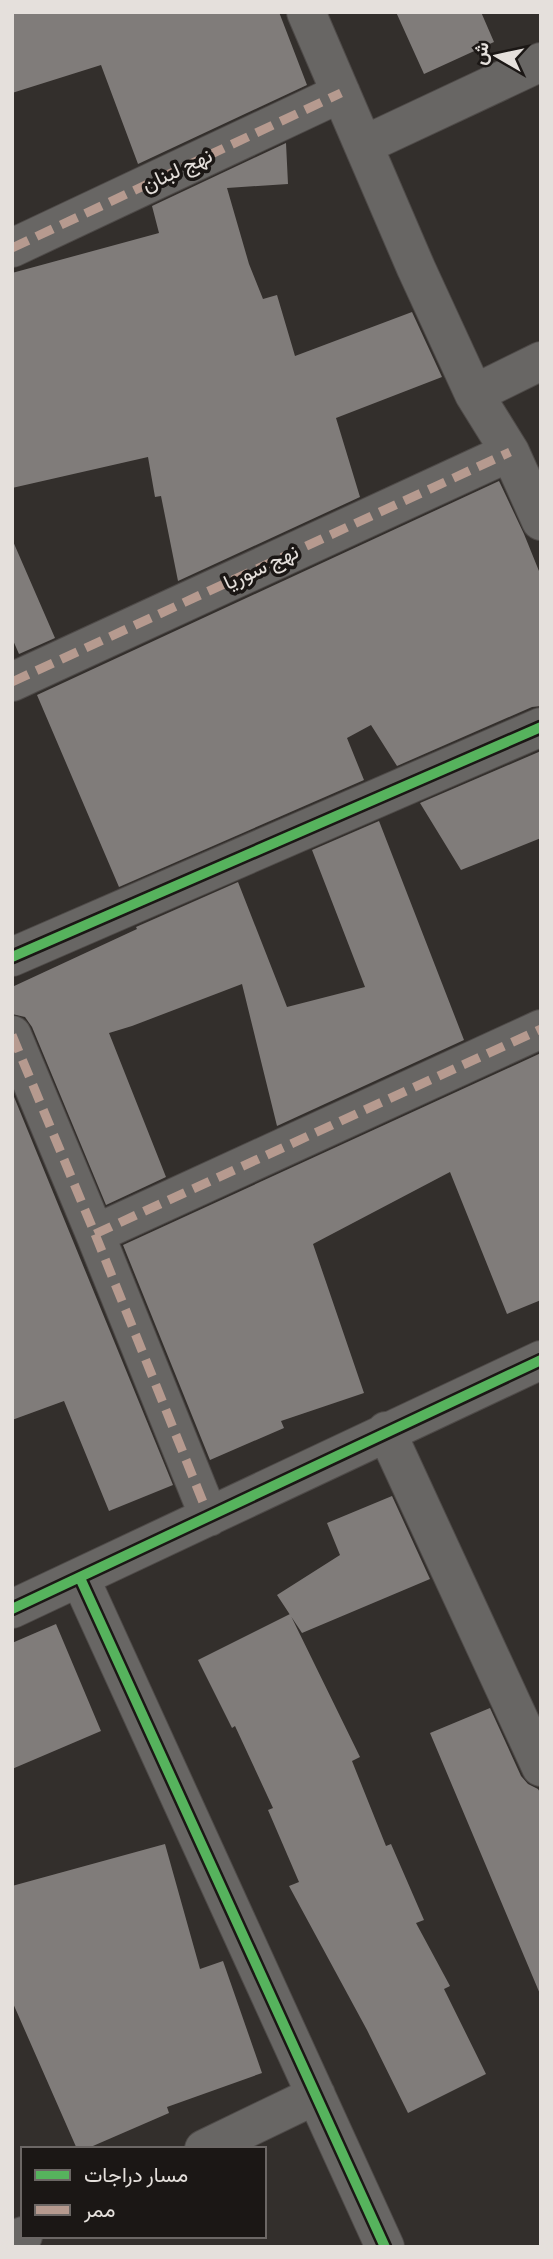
<svg xmlns="http://www.w3.org/2000/svg" width="553" height="2259" font-family="'Crimson Pro',Vazirmatn,serif">
	<style>
		.building { fill: #807c7a }
		.lines { fill: none; stroke-linecap: round; stroke-linejoin: round }
		.minor-casing { stroke: #4f4b49; stroke-width: 40 }
		.minor { stroke: #686664; stroke-width: 38 }
		.quiet { stroke: #b69a8f; stroke-width: 9; stroke-dasharray: 18 9; stroke-linecap: butt }
		.cycleway-casing { stroke: #1b1715; stroke-width: 15 }
		.cycleway { stroke: #56b35d; stroke-width: 10 }
		.labels { text-anchor: middle; dominant-baseline: central; stroke-width: 7; stroke-linejoin: round; paint-order: stroke }
		.street-label { font-size: 21px; fill: #e5e0dc; stroke: #1b1715 }
	</style>
	<rect width="100%" height="100%" fill="#332f2c"/>
	<path class="building" d="M 12,12 L 279,12 L 307,85 L 138,164 L 101,65 L 12,93 Z
		M 396,12 L 481,12 L 494,42 L 424,74 Z
		M 286,143 L 288,184 L 227,188 L 249,264 L 263,299 L 277,295 L 295,356 L 412,312 L 442,377 L 336,418 L 360,497 L 178,581 L 161,496 L 155,497 L 148,457 L 12,488 L 12,273 L 159,233 L 152,206 Z
		M 499,481 L 524,534 L 541,576 L 541,706 L 532,707 L 397,766 L 371,725 L 347,738 L 364,780 L 119,887 L 37,695 Z
		M 12,539 L 55,638 L 19,654 L 12,638 Z
		M 541,751 L 541,838 L 461,870 L 420,803 Z
		M 379,821 L 464,1040 L 277,1126 L 242,984 L 132,1026 L 109,1033 L 166,1177 L 106,1205 L 32,1027 L 25,1017 L 12,1014 L 12,987 L 137,929 L 136,927 L 238,882 L 287,1007 L 365,987 L 312,850 Z
		M 541,1053 L 541,1300 L 507,1314 L 450,1172 L 313,1244 L 364,1393 L 281,1421 L 284,1428 L 210,1460 L 123,1245 Z
		M 12,1092 L 173,1485 L 109,1511 L 64,1401 L 12,1420 Z
		M 392,1496 L 430,1579 L 302,1633 L 277,1595 L 340,1555 L 327,1523 Z
		M 290,1614 L 360,1757 L 352,1761 L 386,1846 L 391,1844 L 424,1920 L 416,1923 L 450,1986 L 444,1989 L 486,2074 L 408,2113 L 367,2030 L 289,1886 L 299,1882 L 268,1810 L 273,1808 L 235,1726 L 232,1728 L 198,1660 Z
		M 56,1624 L 101,1731 L 12,1769 L 12,1643 Z
		M 490,1708 L 521,1776 L 528,1784 L 538,1789 L 541,1794 L 540,1994 L 430,1733 Z
		M 165,1844 L 200,1969 L 223,1961 L 262,2073 L 167,2107 L 169,2113 L 86,2149 L 77,2149 L 12,2001 L 12,1886 Z"/>
	<g class="lines">
		<defs>
			<path id="minor" d="M 306,12 L 416,268 L 474,394 L 510,452 L 541,521
				M 364,145 L 541,62
				M 12,248 L 341,93
				M 474,394 L 541,361
				M 12,682 L 510,452
				M 12,957 L 541,727
				M 12,1035 L 95,1234 L 209,1517
				M 95,1234 L 541,1029
				M 386,1431 L 541,1767
				M 80,1578 L 385,2247
				M 12,1609 L 541,1360
				M 204,2149 L 316,2095
				M 12,2241 L 23,2236"/>
		</defs>
		<use href="#minor" class="minor-casing"/>
		<use href="#minor" class="minor"/>
		<path class="quiet" d="M 12,248 L 341,93
			M 12,682 L 510,452
			M 12,1035 L 95,1234 L 209,1517
			M 95,1234 L 541,1029"/>
		<defs>
			<path id="cycleway" d="M 12,957 L 541,727
				M 80,1578 L 385,2247
				M 12,1609 L 541,1360"/>
		</defs>
		<use href="#cycleway" class="cycleway-casing"/>
		<use href="#cycleway" class="cycleway"/>
	</g>
	<g class="labels">
		<g class="street-label">
			<text transform="translate(177 170) rotate(-25)">نهج لبنان</text>
			<text transform="translate(261 567) rotate(-25)">نهج سوريا</text>
		</g>
	</g>
	<rect width="553" height="2259" fill="none" stroke="#e5e0dc" stroke-width="28"/>
	<rect x="21" y="2147" width="245" height="91" fill="#1b1715" stroke="#6c6765" stroke-width="2"/>
	<rect x="35" y="2170" width="35" height="10" fill="#56b35d" stroke="#6c6765" stroke-width="2"/>
	<text x="84" y="2182" font-size="21" fill="#e5e0dc">مسار دراجات</text>
	<rect x="35" y="2205" width="35" height="10" fill="#b69a8f" stroke="#6c6765" stroke-width="2"/>
	<text x="84" y="2217" font-size="21" fill="#e5e0dc">ممر</text>
	<g transform="translate(497 56) rotate(279)" stroke="#1b1715" stroke-width="5" paint-order="stroke">
	<path d="M0-5L12 26L0 18L-12 26Z" fill="#e5e0dc"/>
	<text y="-10" font-size="19" font-weight="bold" text-anchor="middle" fill="#e5e0dc">ش</text>
	</g>
</svg>
